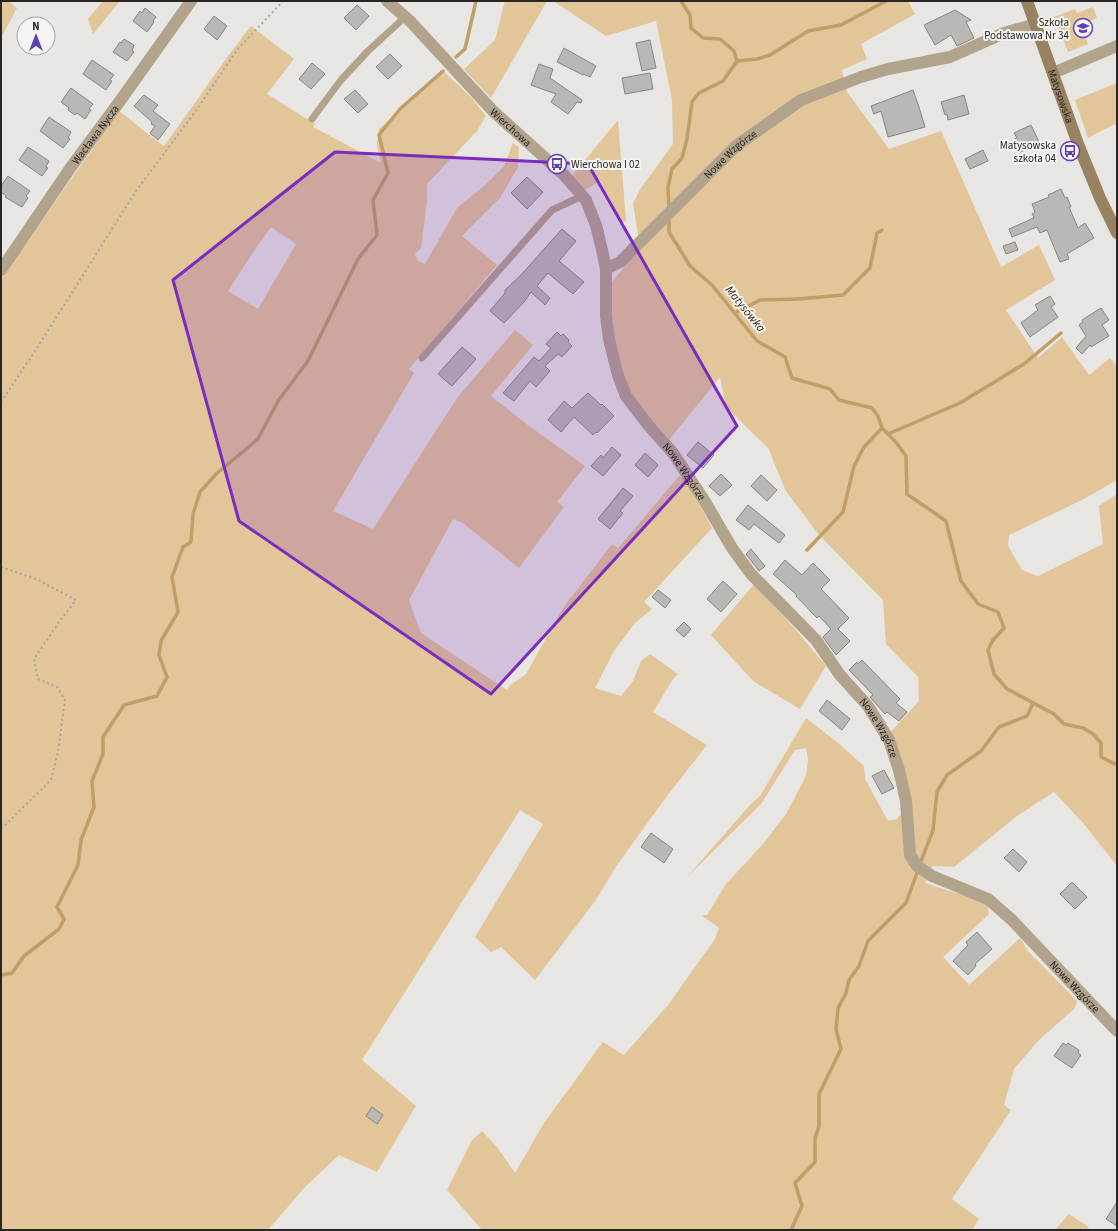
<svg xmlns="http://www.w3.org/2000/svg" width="1118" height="1231" font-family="'Source Sans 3',sans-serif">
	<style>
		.green { fill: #e2c598; fill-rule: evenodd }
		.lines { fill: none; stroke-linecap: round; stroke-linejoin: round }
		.stream { stroke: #bf9e68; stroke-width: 3.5 }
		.building { fill: #bab8b5; stroke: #888683 }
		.path { stroke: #a6a4a2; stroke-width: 2; stroke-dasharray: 2 3; stroke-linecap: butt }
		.lane { stroke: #b2a38c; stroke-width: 7 }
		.street { stroke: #b2a38c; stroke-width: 12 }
		.secondary { stroke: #988260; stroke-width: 12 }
		.marked { fill: #7b2cbf; fill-opacity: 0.2; stroke: #7b2cbf; stroke-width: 3; stroke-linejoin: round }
		.labels { text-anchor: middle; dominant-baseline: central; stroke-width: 4; stroke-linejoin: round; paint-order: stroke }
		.poi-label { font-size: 11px; fill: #272625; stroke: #f6f4f0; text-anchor: end }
		.street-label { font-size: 11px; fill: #272625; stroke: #f6f4f0 }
		.water-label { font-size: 12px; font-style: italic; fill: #36270e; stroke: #f6f4f0 }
	</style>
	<rect width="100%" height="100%" fill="#e8e6e3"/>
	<path class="green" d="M 1,1 L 8,1 L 17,8 L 1,38 Z
		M 103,1 L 120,1 L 93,34 L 88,19 Z
		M 505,1 L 547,1 L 491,98 L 464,69 L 495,40 Z
		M 553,1 L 908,1 L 915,14 L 861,44 L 867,59 L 842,70 L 847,92 L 889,149 L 941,131 L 1001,267 L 1039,245 L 1055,280 L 1006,310 L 1038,358 L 1062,337 L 1089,375 L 1110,358 L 1117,366 L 1117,480 L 1084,499 L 1009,535 L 1008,546 L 1022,570 L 1038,576 L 1103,544 L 1099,506 L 1117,494 L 1117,866 L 1084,824 L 1054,792 L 1017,816 L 954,867 L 933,866 L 925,883 L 987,903 L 989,914 L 943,957 L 969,985 L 1020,938 L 1028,951 L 1077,1001 L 1075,1008 L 1039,1040 L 1014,1069 L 1004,1105 L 1011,1110 L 952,1199 L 979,1219 L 972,1230 L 482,1230 L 447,1190 L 472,1140 L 482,1131 L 497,1147 L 515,1173 L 544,1123 L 603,1042 L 624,1055 L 668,1005 L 715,939 L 719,928 L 701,915 L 707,915 L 726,884 L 763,844 L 786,814 L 806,776 L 808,760 L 806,748 L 795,750 L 761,804 L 687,877 L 750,805 L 760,796 L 806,718 L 838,743 L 864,766 L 865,779 L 888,821 L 897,819 L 912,801 L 902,761 L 889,734 L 919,701 L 918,677 L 886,644 L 883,600 L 818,534 L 786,491 L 774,463 L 769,449 L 726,407 L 720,377 L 669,440 L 633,397 L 627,384 L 613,331 L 610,304 L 612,282 L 640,247 L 633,203 L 641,188 L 673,144 L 672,100 L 656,21 L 606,36 Z
		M 1093,7 L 1097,18 L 1080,25 L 1088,44 L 1068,52 L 1054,17 L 1075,9 L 1077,13 Z
		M 251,26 L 294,59 L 267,94 L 307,119 L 315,123 L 313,127 L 381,163 L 377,145 L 379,129 L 443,71 L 471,97 L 486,116 L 477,131 L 427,184 L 427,201 L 421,248 L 415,254 L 418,261 L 425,264 L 457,208 L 485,185 L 504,166 L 513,143 L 519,147 L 518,167 L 500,198 L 462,236 L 497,265 L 409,369 L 414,373 L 333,511 L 373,529 L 457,398 L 515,330 L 533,345 L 491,396 L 525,423 L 585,466 L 557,502 L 564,507 L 519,568 L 463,523 L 453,519 L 409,600 L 421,633 L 507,690 L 509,686 L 526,674 L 563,608 L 612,544 L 618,548 L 680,475 L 690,487 L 712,528 L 644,602 L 652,609 L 635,623 L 614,651 L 595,688 L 621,696 L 633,681 L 641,661 L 650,654 L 678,674 L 673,679 L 653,712 L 707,745 L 667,796 L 617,865 L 596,900 L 535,980 L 501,947 L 491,952 L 475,937 L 543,824 L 520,810 L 362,1060 L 416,1106 L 377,1172 L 339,1155 L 305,1187 L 268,1230 L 1,1230 L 1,279 L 119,111 C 134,122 148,135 164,146 C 193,107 220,65 251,26 ZM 271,227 L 296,244 L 258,309 L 228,291 L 256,248 Z
		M 1117,83 L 1117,123 L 1088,138 L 1075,100 Z
		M 618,120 L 626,221 L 620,223 L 613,205 L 600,181 L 585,190 L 571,177 Z
		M 754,584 L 795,629 L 826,666 L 800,709 L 753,681 L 711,635 Z
		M 1069,1214 L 1089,1227 L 1086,1230 L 1055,1230 Z"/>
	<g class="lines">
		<path class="stream" d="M 456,57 L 465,49 L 476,1
			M 737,61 L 757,59 L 770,55 L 808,31 L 841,25 L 886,1
			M 669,208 L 668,187 L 672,169 L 682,158 L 687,139 L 692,102 L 699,93 L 723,81 L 737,61 L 734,51 L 720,39 L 703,38 L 691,28 L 690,15 L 681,1
			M 669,218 L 669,232 L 690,266 L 712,285 L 757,341 L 785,357 L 792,378 L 830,389 L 839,400 L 872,408 L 878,416 L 882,428 L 895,441 L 906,456 L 907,494 L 946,521 L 961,581 L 978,604 L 998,612 L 1004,628 L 993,640 L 988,650 L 994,674 L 1007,689 L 1054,714 L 1064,724 L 1083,728 L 1093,734 L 1101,743 L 1101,757 L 1117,765
			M 735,313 L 760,300 L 798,299 L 843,295 L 870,268 L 877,233 L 882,230
			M 888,434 L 960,403 L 1024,364 L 1061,333
			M 807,550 L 843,512 L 854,466 L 864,447 L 882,428
			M 920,864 L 933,830 L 937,792 L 947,775 L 981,751 L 999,727 L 1027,716 L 1033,703
			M 1,975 L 12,973 L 24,956 L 59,929 L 64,919 L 57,907 L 78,865 L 81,840 L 94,807 L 92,781 L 103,754 L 103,737 L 124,705 L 157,696 L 167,677 L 159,655 L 161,641 L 178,612 L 172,577 L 183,547 L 191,542 L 193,514 L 200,492 L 216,474 L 258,439 L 278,401 L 308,361 L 358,259 L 377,235 L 373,200 L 388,173 L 379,135 L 400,109 L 443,71
			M 791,1230 L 802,1206 L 795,1183 L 815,1162 L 815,1138 L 819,1126 L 819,1094 L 841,1049 L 836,1029 L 838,1008 L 846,993 L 849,980 L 859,966 L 868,941 L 906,903 L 918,870"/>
	</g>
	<path class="building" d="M 357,5 L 369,16 L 356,30 L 344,18 Z
		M 145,8 L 156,17 L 153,21 L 154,22 L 147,32 L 133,21 L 140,11 L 142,13 Z
		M 955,10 L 971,20 L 966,22 L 974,38 L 957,46 L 951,35 L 935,45 L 924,25 Z
		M 214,16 L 227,26 L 217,40 L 204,29 Z
		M 124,39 L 134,45 L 132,51 L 134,52 L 127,61 L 113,52 L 120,42 L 121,43 Z
		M 650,40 L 656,68 L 642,71 L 636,43 Z
		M 564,48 L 596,66 L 590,77 L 583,74 L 583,75 L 557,62 Z
		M 390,54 L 402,66 L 388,79 L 376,67 Z
		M 92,60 L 114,75 L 110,80 L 112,81 L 106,90 L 83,74 Z
		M 312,63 L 325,74 L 311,89 L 299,79 Z
		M 539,64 L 553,69 L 550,78 L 582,100 L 581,103 L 577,102 L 568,114 L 551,102 L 556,94 L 531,85 Z
		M 650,73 L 653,89 L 625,94 L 622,78 Z
		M 71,88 L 93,104 L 89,109 L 91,110 L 85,119 L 77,113 L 75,115 L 68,110 L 69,108 L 61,102 Z
		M 355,90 L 368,104 L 358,113 L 344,99 Z
		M 913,90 L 919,107 L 925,127 L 888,137 L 881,111 L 874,114 L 871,106 Z
		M 144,95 L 158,105 L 153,111 L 170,124 L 158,140 L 150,133 L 155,126 L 151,124 L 152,122 L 134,106 Z
		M 964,95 L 969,114 L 948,120 L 947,114 L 945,115 L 941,102 Z
		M 49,117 L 71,132 L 68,138 L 70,139 L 63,148 L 40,131 Z
		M 1031,125 L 1040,144 L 1020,152 L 1014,139 L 1017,138 L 1014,133 Z
		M 28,147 L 49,161 L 46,167 L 48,168 L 42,176 L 19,160 Z
		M 983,150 L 988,161 L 970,169 L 965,159 Z
		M 8,176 L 30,191 L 26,196 L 28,198 L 22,207 L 5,197 L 6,196 L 1,192 L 1,186 Z
		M 527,177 L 543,192 L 527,209 L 511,193 Z
		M 1061,189 L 1065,198 L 1067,197 L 1071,207 L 1069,207 L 1078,228 L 1085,223 L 1094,238 L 1067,254 L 1069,259 L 1060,262 L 1047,230 L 1040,233 L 1037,227 L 1012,237 L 1009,229 L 1034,218 L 1032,214 L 1035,212 L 1032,204 L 1049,197 L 1048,195 Z
		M 562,229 L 576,241 L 559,261 L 584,282 L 573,294 L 548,273 L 537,286 L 550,298 L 545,305 L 531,292 L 524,302 L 504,323 L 490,311 L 505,293 L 505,290 L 521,275 Z
		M 1015,242 L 1018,250 L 1006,254 L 1003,246 Z
		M 1050,296 L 1055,304 L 1051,307 L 1058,317 L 1030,337 L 1021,323 L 1038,310 L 1035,305 Z
		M 1101,308 L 1109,320 L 1102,325 L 1109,336 L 1091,347 L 1090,345 L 1082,354 L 1076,348 L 1086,336 L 1079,325 L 1083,322 L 1082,320 Z
		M 557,332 L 561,336 L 563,334 L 569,340 L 568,342 L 572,346 L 562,357 L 558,354 L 545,366 L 550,371 L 536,387 L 530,381 L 514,401 L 503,393 L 534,357 L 539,361 L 551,348 L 546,344 Z
		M 462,347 L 476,359 L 452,386 L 438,374 Z
		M 588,393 L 601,405 L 602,404 L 614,416 L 597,433 L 596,432 L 593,435 L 574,417 L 561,432 L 548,420 L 564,401 L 572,408 Z
		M 698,442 L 714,455 L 703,468 L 687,455 Z
		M 612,447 L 621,455 L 603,476 L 591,466 L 601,455 L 603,458 Z
		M 645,453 L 658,465 L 648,477 L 635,465 Z
		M 721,474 L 732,485 L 720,496 L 709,486 Z
		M 761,475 L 777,490 L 767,501 L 751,486 Z
		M 623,488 L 633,496 L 620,511 L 623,513 L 610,529 L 598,519 Z
		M 748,505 L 785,535 L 779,543 L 754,524 L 749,530 L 736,520 Z
		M 751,549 L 765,566 L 759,571 L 746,554 Z
		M 785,560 L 802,575 L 813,563 L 830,580 L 821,589 L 849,618 L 838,629 L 850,641 L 836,655 L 823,637 L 831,629 L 819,616 L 817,618 L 796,596 L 797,595 L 773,574 Z
		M 723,581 L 737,594 L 721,612 L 707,599 Z
		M 658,590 L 671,600 L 665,608 L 652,597 Z
		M 684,622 L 691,629 L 684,637 L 676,630 Z
		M 862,660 L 900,699 L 896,703 L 907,712 L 899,721 L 887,712 L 885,714 L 876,704 L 870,697 L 873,695 L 849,670 L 857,662 L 858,664 Z
		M 827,700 L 850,719 L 842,730 L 819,711 Z
		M 884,770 L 894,788 L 882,794 L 872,776 Z
		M 651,833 L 673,849 L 664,863 L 641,847 Z
		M 1013,849 L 1027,862 L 1019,872 L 1004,858 Z
		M 1072,882 L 1087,897 L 1075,909 L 1060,894 Z
		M 977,932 L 992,949 L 975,964 L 976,966 L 968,975 L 953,961 L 968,945 L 966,942 Z
		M 1063,1043 L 1066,1045 L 1068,1043 L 1079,1050 L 1078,1053 L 1081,1055 L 1072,1068 L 1054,1056 Z
		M 372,1107 L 383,1115 L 377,1124 L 366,1116 Z
		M 1117,1202 L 1117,1226 L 1106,1219 Z"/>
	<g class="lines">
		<path class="path" d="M 1,402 L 37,348 L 136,191 L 195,112 L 237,50 L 283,1
			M 1,567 L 36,579 L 76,600 L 59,622 L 34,659 L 38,679 L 57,687 L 65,700 L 58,752 L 51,780 L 1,829"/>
		<path class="lane" d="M 312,119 L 341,80 L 368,51 L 405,17
			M 422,358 L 552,210 L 582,196"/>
		<g class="street">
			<path id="s1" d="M 387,1 L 410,21 L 493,111 L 564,175 L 586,200 L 596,225 L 602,250 L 606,269 L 606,316 L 609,339 L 618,375 L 626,396 L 649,426 L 673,453 L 704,500 L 732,548 L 751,574 L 816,640 L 840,675 L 868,706 L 889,740 L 899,770 L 906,801 L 910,855 L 917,866 L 932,876 L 988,899 L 1012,920 L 1117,1031"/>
			<path d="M 1053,73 L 1117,46"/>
			<path id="s2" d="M 606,269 L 620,262 L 736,146 L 801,100 L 861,77 L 888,69 L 950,57 L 1004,33 L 1036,24"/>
			<path id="s3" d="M 1,270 L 71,167 L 120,101 L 191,1"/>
		</g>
		<path class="secondary" id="s4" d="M 1027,1 L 1078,144 L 1100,198 L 1117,233"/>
	</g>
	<path class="marked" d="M 335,152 L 588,164 L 737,426 L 491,694 L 239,521 L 173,280 Z"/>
	<defs>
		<symbol id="school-ring" viewBox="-11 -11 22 22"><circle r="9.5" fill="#f6f4f0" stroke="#5e40b9" stroke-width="1.5"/><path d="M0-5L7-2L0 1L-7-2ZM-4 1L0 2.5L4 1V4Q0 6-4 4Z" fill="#5e40b9"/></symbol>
		<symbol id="bus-ring" viewBox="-11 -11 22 22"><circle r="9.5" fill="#f6f4f0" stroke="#5e40b9" stroke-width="1.5"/><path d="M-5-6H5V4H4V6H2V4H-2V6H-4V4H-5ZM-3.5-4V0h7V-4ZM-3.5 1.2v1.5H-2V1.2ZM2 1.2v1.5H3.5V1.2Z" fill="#5e40b9"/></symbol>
	</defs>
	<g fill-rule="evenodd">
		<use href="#school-ring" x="1072" y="17" width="22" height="22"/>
		<use href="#bus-ring" x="1059" y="140" width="22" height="22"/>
		<use href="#bus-ring" x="546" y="153" width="22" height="22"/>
	</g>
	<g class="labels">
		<g class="poi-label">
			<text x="1069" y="22">Szkoła<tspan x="1069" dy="13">Podstawowa Nr 34</tspan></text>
			<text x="1056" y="145">Matysowska<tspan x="1056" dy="13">szkoła 04</tspan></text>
			<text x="571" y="164" text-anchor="start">Wierchowa I 02</text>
		</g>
		<g class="street-label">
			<text stroke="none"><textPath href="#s4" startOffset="101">Matysowska</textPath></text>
			<text stroke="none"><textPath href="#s1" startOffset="177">Wierchowa</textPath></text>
			<text stroke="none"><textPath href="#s3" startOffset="165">Wacława Nycza</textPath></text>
			<text stroke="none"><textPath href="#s2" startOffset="170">Nowe Wzgórze</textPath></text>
			<text stroke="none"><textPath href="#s1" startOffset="579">Nowe Wzgórze</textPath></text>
			<text stroke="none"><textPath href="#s1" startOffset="903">Nowe Wzgórze</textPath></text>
			<text stroke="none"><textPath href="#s1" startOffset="1251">Nowe Wzgórze</textPath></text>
		</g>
		<g class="water-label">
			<text transform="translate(745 309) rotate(51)">Matysówka</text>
		</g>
	</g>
	<rect width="1118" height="1231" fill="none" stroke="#272625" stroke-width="4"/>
	<g transform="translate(36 36)"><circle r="19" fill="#f6f4f0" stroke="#a3a29f"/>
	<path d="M0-3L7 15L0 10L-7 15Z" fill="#5e40b9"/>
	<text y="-6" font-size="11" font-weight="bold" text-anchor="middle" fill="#272625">N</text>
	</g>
</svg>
